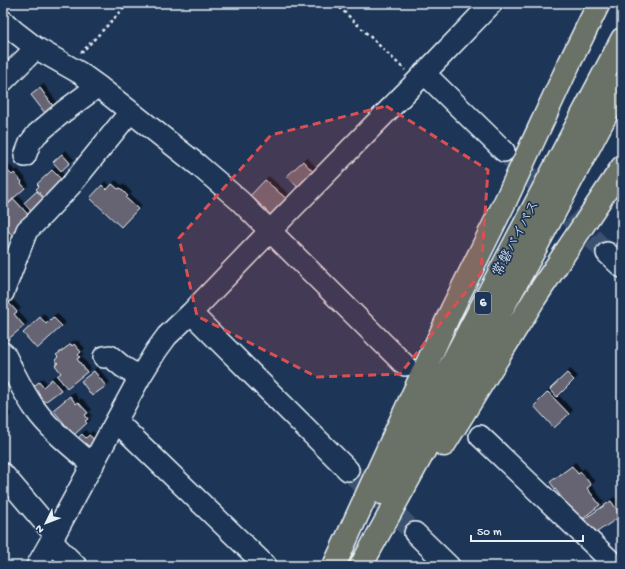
<svg xmlns="http://www.w3.org/2000/svg" width="625" height="569" font-family="'Gochi Hand','Klee One',sans-serif">
	<style>
		.building { fill: #666372; stroke: #e8f1f8; filter: url(#shadow) }
		.lines { fill: none; stroke-linecap: round; stroke-linejoin: round }
		.minor-tunnel { stroke: #3b516f; stroke-width: 21; stroke-dasharray: 21 10; stroke-linecap: butt }
		.minor-casing { stroke: #e8f1f8; stroke-width: 24 }
		.highway-casing { stroke: #e8f1f8; stroke-width: 25 }
		.path { stroke: #e8f1f8; stroke-width: 2.5; stroke-dasharray: 3 3; stroke-linecap: butt }
		.minor { stroke: #1d3557; stroke-width: 21 }
		.highway { stroke: #6a7166; stroke-width: 22 }
		.marked { fill: #da5052; fill-opacity: 0.2; stroke: #da5052; stroke-width: 3; stroke-dasharray: 8 5; stroke-linejoin: round }
		.labels { text-anchor: middle; dominant-baseline: central; stroke-width: 3.5; stroke-linejoin: round; paint-order: stroke }
		.shield { fill: #1d3557; stroke: #abb9c8; stroke-width: 1 }
		.shield-label { font-size: 13px; font-weight: bold; fill: #e8f1f8 }
		.street-label { font-size: 14px; fill: #e8f1f8; stroke: #1d3557 }
	</style>
	<defs>
		<filter id="shadow"><feDropShadow dx="3.5" dy="-3.5" stdDeviation="0" flood-color="#0009"/></filter>
	</defs>
	<rect width="100%" height="100%" fill="#1d3557"/>
	<filter id="ink" filterUnits="userSpaceOnUse"><feTurbulence type="fractalNoise" baseFrequency=".025" numOctaves="2"/><feDisplacementMap in="SourceGraphic" scale="8" xChannelSelector="R" yChannelSelector="G"/><feConvolveMatrix kernelMatrix="1 2 1 2 8 2 1 2 1" color-interpolation-filters="sRGB"/></filter>
	<g filter="url(#ink)">
		<path class="building" d="M 40,88 L 53,106 L 45,113 L 31,95 Z
			M 62,154 L 70,163 L 61,171 L 53,162 Z
			M 303,161 L 317,176 L 301,191 L 287,176 Z
			M 3,166 L 12,175 L 14,173 L 22,182 L 21,183 L 25,188 L 6,205 L 3,202 Z
			M 52,170 L 67,185 L 48,202 L 36,189 L 39,186 L 37,184 Z
			M 265,180 L 289,201 L 273,220 L 248,198 Z
			M 112,184 L 118,189 L 120,188 L 128,196 L 126,198 L 138,209 L 121,227 L 90,198 L 102,185 L 107,190 Z
			M 37,191 L 48,204 L 35,216 L 24,203 Z
			M 14,199 L 32,219 L 13,236 L 3,225 L 3,209 Z
			M 3,236 L 8,241 L 3,246 Z
			M 3,300 L 7,305 L 9,303 L 17,312 L 14,314 L 24,326 L 6,341 L 3,338 Z
			M 40,317 L 46,324 L 53,317 L 62,326 L 37,349 L 23,333 Z
			M 71,344 L 72,346 L 74,344 L 81,352 L 78,355 L 80,357 L 77,359 L 87,372 L 67,388 L 57,376 L 61,373 L 55,365 L 58,363 L 55,360 L 58,357 L 56,355 Z
			M 94,371 L 106,386 L 92,396 L 81,381 Z
			M 567,373 L 574,380 L 557,397 L 550,389 Z
			M 52,379 L 61,390 L 41,405 L 29,390 L 39,382 L 43,387 Z
			M 548,392 L 569,414 L 554,428 L 534,406 Z
			M 70,396 L 76,404 L 78,402 L 88,413 L 85,415 L 88,419 L 85,421 L 87,423 L 74,435 L 53,410 Z
			M 3,411 L 7,418 L 3,421 Z
			M 82,434 L 86,438 L 89,435 L 97,442 L 88,453 L 75,441 Z
			M 572,466 L 578,474 L 581,472 L 591,485 L 587,488 L 600,505 L 579,521 L 550,482 Z
			M 611,501 L 621,516 L 591,536 L 581,521 Z"/>
		<g class="lines">
			<path class="minor-tunnel" d="M 504,151 L 607,253
				M 348,470 L 415,533"/>
			<defs>
				<path id="minor" d="M 3,21 L 14,31 L 36,48 L 80,73 L 98,86 L 198,165 L 240,201 L 405,365
					M 424,73 L 504,151
					M 3,81 L 36,48
					M 25,156 L 30,143 L 37,134 L 63,112 L 98,86
					M 607,253 L 622,267
					M 3,293 L 27,230 L 35,223 L 71,185 L 130,112
					M 191,313 L 348,470
					M 3,353 L 5,355 C 14,373 23,392 35,409 C 50,430 73,448 93,465
					M 104,357 L 110,356 L 123,367 L 140,377
					M 116,421 L 266,566
					M 480,436 L 616,566
					M 3,474 L 55,535
					M 415,533 L 449,566
					M 37,566 L 51,541
					M 76,566 L 51,541 L 140,377 L 156,351 L 167,336 L 191,313 L 270,231 L 417,81 L 492,3"/>
				<path id="highway" d="M 444,445 L 535,298 L 622,167
					M 382,493 L 424,416 L 622,39
					M 334,566 L 452,309 L 505,202 L 569,64 L 599,3
					M 361,566 L 535,249 L 622,85"/>
			</defs>
			<use href="#minor" class="minor-casing"/>
			<use href="#highway" class="highway-casing"/>
			<path class="path" d="M 335,3 L 405,70
				M 81,53 L 129,3"/>
			<use href="#minor" class="minor"/>
			<use href="#highway" class="highway"/>
		</g>
	</g>
	<path class="marked" d="M 386,106 L 488,170 L 481,273 L 400,374 L 317,377 L 197,316 L 179,238 L 271,135 Z"/>
	<g class="labels">
		<rect class="shield" x="475" y="292" width="16" height="22" rx="3"/>
		<g class="shield-label">
			<text x="483" y="303">6</text>
		</g>
		<g class="street-label">
			<text transform="translate(517 239) rotate(-62)">常磐バイパス</text>
		</g>
	</g>
	<rect width="625" height="569" fill="none" stroke="#1d3557" stroke-width="16"/>
	<rect x="8" y="8" width="609" height="553" fill="none" stroke="#e8f1f8" stroke-width="1.5" filter="url(#ink)"/>
	<g transform="translate(46 523) rotate(227)" stroke="#1d3557" stroke-width="3" paint-order="stroke">
	<path d="M0-3L7 15L0 10L-7 15Z" fill="#e8f1f8"/>
	<text y="-6" font-size="11" font-weight="bold" text-anchor="middle" fill="#e8f1f8">N</text>
	</g>
	<path d="M471 535v6h112v-6" fill="none" stroke="#e8f1f8" stroke-width="2"/>
	<text x="477" y="535" font-size="12" fill="#e8f1f8" stroke="#1d3557" stroke-width="3" paint-order="stroke">50 m</text>
</svg>
